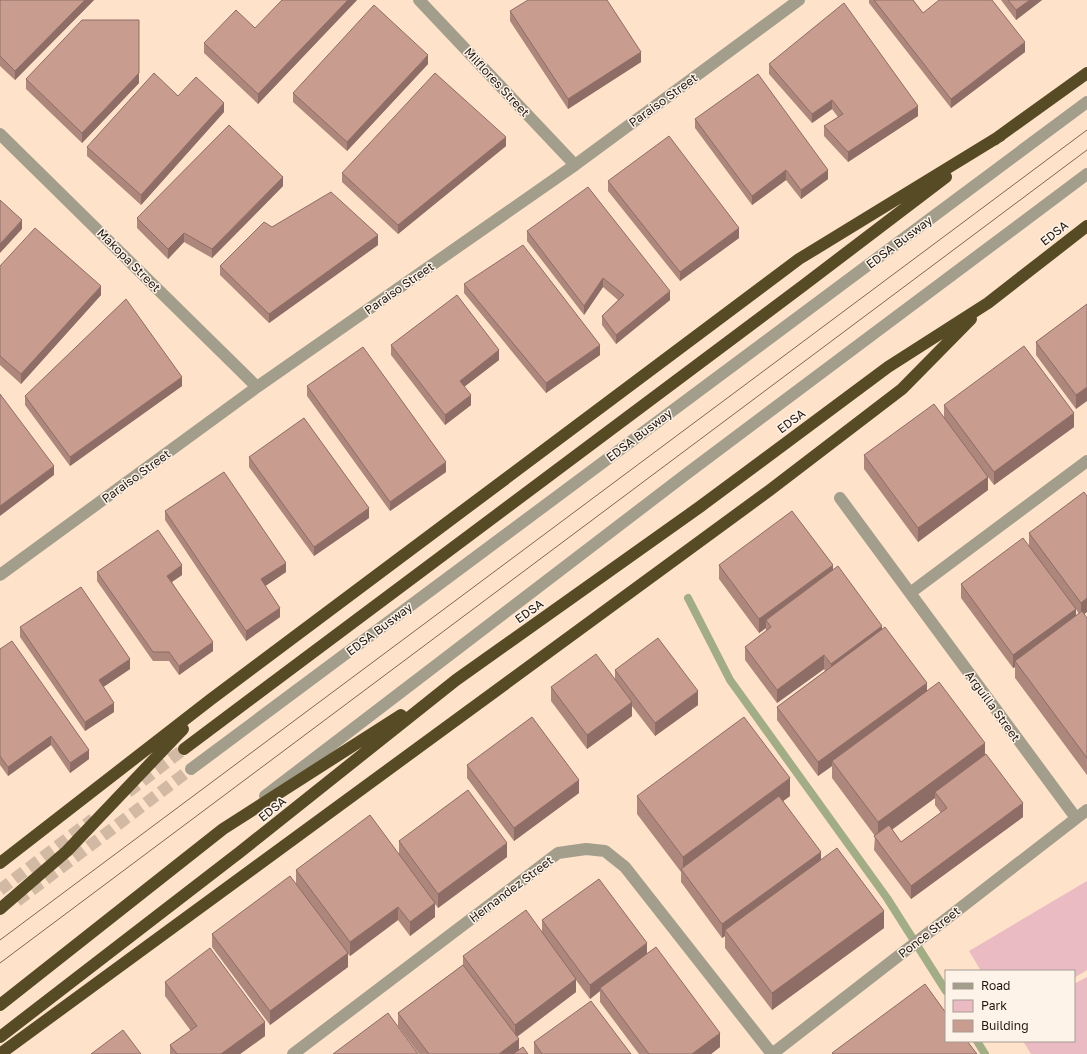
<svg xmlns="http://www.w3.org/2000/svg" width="1087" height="1054" font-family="'Golos Text',sans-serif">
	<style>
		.green { fill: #ebbbc3 }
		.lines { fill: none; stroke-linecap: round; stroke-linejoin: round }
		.stream { stroke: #a2ad85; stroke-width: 8 }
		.minor-tunnel { stroke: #d2b9a4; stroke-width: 12; stroke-dasharray: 12 6; stroke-linecap: butt }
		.highway-tunnel { stroke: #d2b9a4; stroke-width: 12; stroke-dasharray: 12 6; stroke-linecap: butt }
		.minor { stroke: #a39e8c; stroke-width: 12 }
		.highway { stroke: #574b26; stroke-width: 12 }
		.tram { stroke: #7b695a; stroke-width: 1 }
		.wall { fill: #ad867c; fill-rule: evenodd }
		.shaded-wall { fill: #8d6d65 }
		.building { fill: #c99c90; stroke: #8d6d65 }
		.labels { text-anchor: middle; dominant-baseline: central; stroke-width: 3; stroke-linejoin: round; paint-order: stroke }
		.street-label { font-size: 12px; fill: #21170e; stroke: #fef3e9 }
	</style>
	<rect width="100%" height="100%" fill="#fee2c9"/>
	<path class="green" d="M 1087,881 L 1087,970 L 1074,978 L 1074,971 L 981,971 L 969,951 Z
		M 1087,977 L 1087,1054 L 1031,1054 L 1023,1041 L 1074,1041 L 1074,984 Z"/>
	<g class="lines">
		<path class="stream" d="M 688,598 L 730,680 L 887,898 L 946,991
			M 977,1041 L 985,1054"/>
		<path class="minor-tunnel" d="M 17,901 L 191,769"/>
		<path class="highway-tunnel" d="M 128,792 L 184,749
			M 0,890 L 93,819"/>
		<path class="minor" d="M 419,0 L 575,165
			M 0,134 L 257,387
			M 840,498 L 1076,818
			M 0,575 L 257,387 L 575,165 L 799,0
			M 910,593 L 1087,461
			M 191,769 L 1087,102
			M 265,796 L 685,475 L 1087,174
			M 293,1054 L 558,853 L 586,849 L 605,851 L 625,867 L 772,1054
			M 772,1054 L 1087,810"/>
		<path class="highway" d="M 994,140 L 1087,73
			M 184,749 L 804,285 L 946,177
			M 0,863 L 210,700 L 799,259 L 1000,136
			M 0,909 L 67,851 L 183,729
			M 0,1005 L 223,829 L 401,715
			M 0,1037 L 240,852 L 456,680 L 701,506 L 888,367 L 988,303 L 1087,226
			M 0,1054 L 770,490 L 902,389 L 971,319"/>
		<path class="tram" d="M 0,940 L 1087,130
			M 0,963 L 1087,150"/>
	</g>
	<path class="wall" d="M 0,0 L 94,0 L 15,80 L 0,66 Z
		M 357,0 L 258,104 L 204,53 L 204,43 L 255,28 Z
		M 869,0 L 913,0 L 923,13 L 1025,52 L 951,108 L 869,3 Z
		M 1001,0 L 1042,0 L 1016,20 Z
		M 510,11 L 641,62 L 568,109 L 510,21 Z
		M 428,64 L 347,151 L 293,102 L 293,93 Z
		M 769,64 L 918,116 L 848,162 L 824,136 L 824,126 L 838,117 L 832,109 L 812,123 L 769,74 Z
		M 26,79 L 139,83 L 82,143 L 26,89 Z
		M 224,112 L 141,205 L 87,156 L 87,147 Z
		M 695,119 L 828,179 L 801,199 L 786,180 L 752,205 L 695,128 Z
		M 506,146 L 398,234 L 342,182 L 342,173 Z
		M 608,181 L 739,238 L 680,281 L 608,191 Z
		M 283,186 L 212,258 L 184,242 L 168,259 L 137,228 L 137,218 Z
		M 272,227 L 378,245 L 269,323 L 220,275 L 220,266 Z
		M 527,231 L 670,300 L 616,344 L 602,325 L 602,316 L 618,300 L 603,287 L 584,315 L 527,241 Z
		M 0,266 L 101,295 L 21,384 L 0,365 Z
		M 464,284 L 600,355 L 546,393 L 464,293 Z
		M 1087,304 L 1076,409 L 1036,355 L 1036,342 Z
		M 391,345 L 499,360 L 464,387 L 471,405 L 445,425 L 391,355 Z
		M 182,386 L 70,466 L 25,405 L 25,396 Z
		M 307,386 L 446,472 L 390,511 L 307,396 Z
		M 944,405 L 1074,427 L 994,485 L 988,477 L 988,490 L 918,542 L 864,469 L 864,455 L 944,418 Z
		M 249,457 L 369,518 L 314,556 L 249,467 Z
		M 1087,496 L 1087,612 L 1084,614 L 1087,618 L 1087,775 L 1015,678 L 1015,667 L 1013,668 L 961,598 L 961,584 L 1029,546 L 1029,533 ZM 1076,609 L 1079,614 L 1076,616 Z
		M 165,511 L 286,572 L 265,586 L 280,617 L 246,641 L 165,520 Z
		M 719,565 L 833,571 L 882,629 L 927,691 L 985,754 L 1023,817 L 911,899 L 874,850 L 875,836 L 832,778 L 832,766 L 818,776 L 777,720 L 777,707 L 825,671 L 824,669 L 777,703 L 745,660 L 745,647 L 766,631 L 766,628 L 759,633 L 719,579 ZM 935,798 L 935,805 L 941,813 L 901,842 L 892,829 Z
		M 97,572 L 182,575 L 172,582 L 213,651 L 179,675 L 169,661 L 153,661 L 97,581 Z
		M 20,627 L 130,669 L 103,687 L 114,712 L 85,731 L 20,637 Z
		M 0,649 L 89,759 L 70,773 L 51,745 L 8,776 L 0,765 Z
		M 615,670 L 698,705 L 655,736 L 632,706 L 632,716 L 587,749 L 551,701 L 551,687 L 615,679 Z
		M 467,765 L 579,793 L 514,841 L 467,778 Z
		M 637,796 L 790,796 L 783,801 L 821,860 L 884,928 L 772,1010 L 725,948 L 725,936 L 722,938 L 681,882 L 681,872 L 637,814 Z
		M 399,841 L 507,857 L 438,908 L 435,904 L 435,917 L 410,936 L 398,920 L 350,956 L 348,954 L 348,967 L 270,1025 L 212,947 L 212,934 L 296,883 L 296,870 L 399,854 Z
		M 542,920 L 647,954 L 720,1047 L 711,1054 L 639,1054 L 600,1002 L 600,991 L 590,999 L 576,980 L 576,992 L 517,1037 L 519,1050 L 528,1054 L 419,1054 L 398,1026 L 398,1013 L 463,965 L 463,956 L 542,932 Z
		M 165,982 L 265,1036 L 240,1054 L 170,1054 L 170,1045 L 191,1031 L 165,996 Z
		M 534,1042 L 631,1054 L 534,1054 Z"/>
	<path class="shaded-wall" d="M 85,0 L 94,0 L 15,80 L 15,71 Z
		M 348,0 L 357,0 L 258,104 L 258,94 Z
		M 1030,0 L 1042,0 L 1016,20 L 1016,10 Z
		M 1025,42 L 1025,52 L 951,108 L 951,99 Z
		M 641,52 L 641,62 L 568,109 L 568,99 Z
		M 428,55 L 428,64 L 347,151 L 347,142 Z
		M 139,73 L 139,83 L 82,143 L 82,133 Z
		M 832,100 L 832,109 L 812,123 L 812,114 Z
		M 224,103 L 224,112 L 141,205 L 141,195 Z
		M 918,106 L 918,116 L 848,162 L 848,152 Z
		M 506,137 L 506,146 L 398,234 L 398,225 Z
		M 786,170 L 786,180 L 752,205 L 752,196 Z
		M 828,170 L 828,179 L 801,199 L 801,190 Z
		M 283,177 L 283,186 L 212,258 L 212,249 Z
		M 22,220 L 22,229 L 0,253 L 0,244 Z
		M 739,228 L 739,238 L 680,281 L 680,272 Z
		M 184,233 L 184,242 L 168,259 L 168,249 Z
		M 378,235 L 378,245 L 269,323 L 269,314 Z
		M 603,278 L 603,287 L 584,315 L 584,306 Z
		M 101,286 L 101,295 L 21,384 L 21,374 Z
		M 670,291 L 670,300 L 616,344 L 616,335 Z
		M 600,345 L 600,355 L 546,393 L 546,383 Z
		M 499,350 L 499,360 L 460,390 L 460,381 Z
		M 182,377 L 182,386 L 70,466 L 70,457 Z
		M 1087,387 L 1087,401 L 1076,409 L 1076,395 Z
		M 471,395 L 471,405 L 445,425 L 445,415 Z
		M 1074,413 L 1074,427 L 994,485 L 994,472 Z
		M 446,462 L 446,472 L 390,511 L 390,502 Z
		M 54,466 L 54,475 L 0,516 L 0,506 Z
		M 988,477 L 988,490 L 918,542 L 918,528 Z
		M 369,508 L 369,518 L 314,556 L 314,547 Z
		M 286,563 L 286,572 L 261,589 L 261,579 Z
		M 182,565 L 182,575 L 167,585 L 167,576 Z
		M 833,565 L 833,578 L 766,620 L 766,628 L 759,633 L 759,619 Z
		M 1087,598 L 1087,612 L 1081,616 L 1081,603 Z
		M 280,608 L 280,617 L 246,641 L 246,631 Z
		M 1076,609 L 1076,622 L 1015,661 L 1015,667 L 1013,668 L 1013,655 Z
		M 882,626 L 882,639 L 831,678 L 831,664 Z
		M 213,642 L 213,651 L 179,675 L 179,666 Z
		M 824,655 L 824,669 L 777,703 L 777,690 Z
		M 130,659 L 130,669 L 99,690 L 99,680 Z
		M 927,683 L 927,696 L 832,761 L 832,766 L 818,776 L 818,762 Z
		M 698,691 L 698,705 L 655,736 L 655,723 Z
		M 632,702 L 632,716 L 587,749 L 587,735 Z
		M 114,703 L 114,712 L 85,731 L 85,722 Z
		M 51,736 L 51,745 L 8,776 L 8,767 Z
		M 985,743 L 985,761 L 935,792 L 935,798 L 878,840 L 878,822 Z
		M 89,750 L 89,759 L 70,773 L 70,763 Z
		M 790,778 L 790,796 L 685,874 L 683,872 L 683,857 Z
		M 579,780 L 579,793 L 514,841 L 514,828 Z
		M 1023,803 L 1023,817 L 911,899 L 911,886 Z
		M 507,843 L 507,857 L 438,908 L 438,894 Z
		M 821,852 L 821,866 L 725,930 L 725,936 L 722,938 L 722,924 Z
		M 435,903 L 435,917 L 410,936 L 410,922 Z
		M 398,907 L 398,920 L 350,956 L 350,942 Z
		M 884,911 L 884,928 L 772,1010 L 772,993 Z
		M 647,943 L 647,957 L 600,988 L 600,991 L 590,999 L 590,985 Z
		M 348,953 L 348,967 L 270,1025 L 270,1011 Z
		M 576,979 L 576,992 L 515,1038 L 515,1025 Z
		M 265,1022 L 265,1036 L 240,1054 L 221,1054 Z
		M 720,1033 L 720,1047 L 711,1054 L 692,1054 Z
		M 519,1039 L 519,1053 L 517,1054 L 499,1054 Z"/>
	<path class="building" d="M 0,0 L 85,0 L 15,71 L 0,56 Z
		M 282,0 L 348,0 L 258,94 L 204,43 L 236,10 L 255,28 Z
		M 528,0 L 607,0 L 641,52 L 568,99 L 510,11 Z
		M 874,0 L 913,0 L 923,13 L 939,0 L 992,0 L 1025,42 L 951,99 Z
		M 1008,0 L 1030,0 L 1016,10 Z
		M 844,3 L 918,106 L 848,152 L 824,126 L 843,114 L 832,100 L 812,114 L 769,64 Z
		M 374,5 L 428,55 L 347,142 L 293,93 Z
		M 82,20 L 139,20 L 139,73 L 82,133 L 26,79 Z
		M 154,73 L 178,96 L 196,77 L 224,103 L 141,195 L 87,147 Z
		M 435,73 L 506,137 L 398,225 L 342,173 Z
		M 758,74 L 828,170 L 801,190 L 786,170 L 752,196 L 695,119 Z
		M 229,125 L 283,177 L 212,249 L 184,233 L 168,249 L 137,218 Z
		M 669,136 L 739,228 L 680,272 L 608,181 Z
		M 588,187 L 670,291 L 616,335 L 602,316 L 624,295 L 603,278 L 584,306 L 527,231 Z
		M 331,192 L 378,235 L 269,314 L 220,266 L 264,222 L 272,227 Z
		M 0,200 L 22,220 L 0,244 Z
		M 35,228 L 101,286 L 21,374 L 0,356 L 0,266 Z
		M 523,245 L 600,345 L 546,383 L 464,284 Z
		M 457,295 L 499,350 L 460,381 L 471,395 L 445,415 L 391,345 Z
		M 126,299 L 182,377 L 70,457 L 25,396 Z
		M 1087,304 L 1087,387 L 1076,395 L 1036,342 Z
		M 1024,346 L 1074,413 L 994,472 L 944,405 Z
		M 363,347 L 446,462 L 390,502 L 307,386 Z
		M 0,394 L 54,466 L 0,506 Z
		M 934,404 L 988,477 L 918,528 L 864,455 Z
		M 304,418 L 369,508 L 314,547 L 249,457 Z
		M 224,472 L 286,563 L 261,579 L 280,608 L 246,631 L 165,511 Z
		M 1084,492 L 1087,496 L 1087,598 L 1081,603 L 1029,533 Z
		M 792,511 L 833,565 L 759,619 L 719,565 Z
		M 158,530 L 182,565 L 167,576 L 213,642 L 179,666 L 169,652 L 153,652 L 97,572 Z
		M 1023,538 L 1076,609 L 1013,655 L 961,584 Z
		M 838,566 L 882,626 L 831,664 L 824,655 L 777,690 L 745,647 L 771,627 L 766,620 Z
		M 81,587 L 130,659 L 99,680 L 114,703 L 85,722 L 20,627 Z
		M 1082,611 L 1087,618 L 1087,758 L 1015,661 Z
		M 885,627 L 927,683 L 818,762 L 777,707 Z
		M 658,638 L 698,691 L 655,723 L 615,670 Z
		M 12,641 L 89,750 L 70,763 L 51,736 L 8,767 L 0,756 L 0,649 Z
		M 596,654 L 632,702 L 587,735 L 551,687 Z
		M 939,682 L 985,743 L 878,822 L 832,761 Z
		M 532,717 L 579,780 L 514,828 L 467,765 Z
		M 744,717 L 790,778 L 683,857 L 637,796 Z
		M 986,754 L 1023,803 L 911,886 L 874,836 L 889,825 L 901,842 L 947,808 L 935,792 Z
		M 468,790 L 507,843 L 438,894 L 399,841 Z
		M 779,796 L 821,852 L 722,924 L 681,869 Z
		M 370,815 L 435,903 L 410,922 L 398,907 L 350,942 L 296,870 Z
		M 837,848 L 884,911 L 772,993 L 725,930 Z
		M 290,876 L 348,953 L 270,1011 L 212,934 Z
		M 599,879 L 647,943 L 590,985 L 542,920 Z
		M 526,910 L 576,979 L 515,1025 L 463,956 Z
		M 656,947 L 720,1033 L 692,1054 L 649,1054 L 600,988 Z
		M 210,948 L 265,1022 L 221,1054 L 177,1054 L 170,1045 L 197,1026 L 165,982 Z
		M 463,965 L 519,1039 L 499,1054 L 429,1054 L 398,1013 Z
		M 925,984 L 946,1013 L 946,1041 L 967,1041 L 977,1054 L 833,1054 L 832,1053 Z
		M 591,1001 L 631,1054 L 542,1054 L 534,1042 Z
		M 388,1013 L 418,1054 L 333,1054 Z
		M 123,1030 L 141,1054 L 91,1054 Z
		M 523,1047 L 528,1054 L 513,1054 Z"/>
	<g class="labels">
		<g class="street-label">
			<text transform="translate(497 82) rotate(47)">Milflores Street</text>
			<text transform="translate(663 100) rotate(-36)">Paraiso Street</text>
			<text transform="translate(1054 233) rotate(-38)">EDSA</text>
			<text transform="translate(899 242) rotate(-37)">EDSA Busway</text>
			<text transform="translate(129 260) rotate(45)">Makopa Street</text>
			<text transform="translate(399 288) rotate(-35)">Paraiso Street</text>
			<text transform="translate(791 421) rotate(-37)">EDSA</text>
			<text transform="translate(639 435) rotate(-37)">EDSA Busway</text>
			<text transform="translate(136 476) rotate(-36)">Paraiso Street</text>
			<text transform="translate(529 611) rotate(-35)">EDSA</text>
			<text transform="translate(379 629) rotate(-37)">EDSA Busway</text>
			<text transform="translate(993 706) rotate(54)">Arguilla Street</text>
			<text transform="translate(272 809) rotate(-39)">EDSA</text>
			<text transform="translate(511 889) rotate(-37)">Hernandez Street</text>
			<text transform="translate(929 932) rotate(-38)">Ponce Street</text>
		</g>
	</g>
	<rect x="945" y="970" width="130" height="72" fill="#fef3e9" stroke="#a69b91"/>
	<rect x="953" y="983" width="20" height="6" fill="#a39e8c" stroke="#a69b91"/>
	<text x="981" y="990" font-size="12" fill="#21170e">Road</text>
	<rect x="953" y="1000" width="20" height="12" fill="#ebbbc3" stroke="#a69b91"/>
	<text x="981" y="1010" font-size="12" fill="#21170e">Park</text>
	<rect x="953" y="1020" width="20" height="12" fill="#c99c90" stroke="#a69b91"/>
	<text x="981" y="1030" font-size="12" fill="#21170e">Building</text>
</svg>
